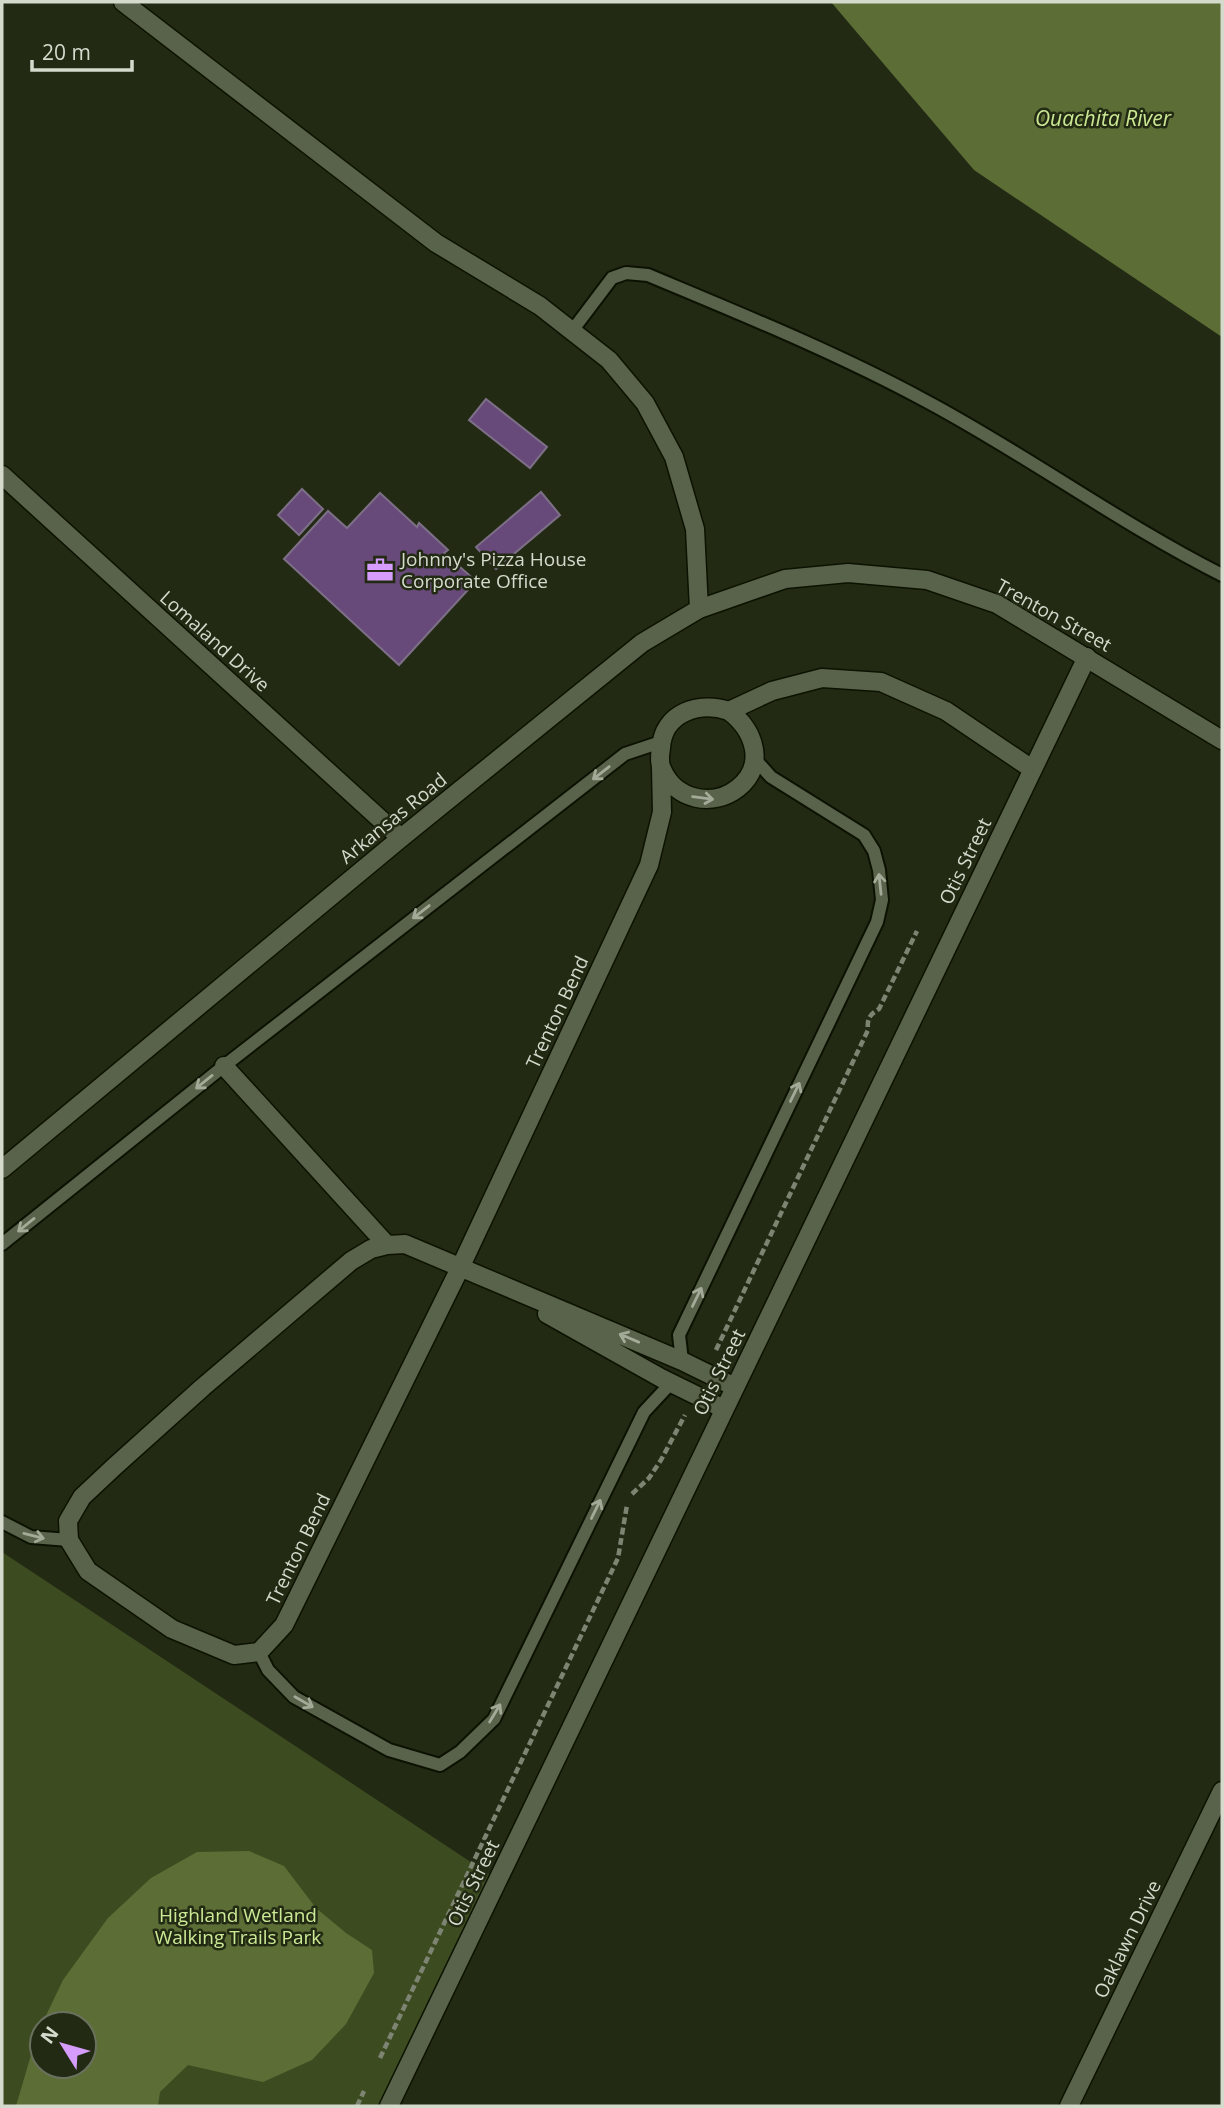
<svg xmlns="http://www.w3.org/2000/svg" width="1224" height="2108" font-family="'Open Sans',sans-serif">
	<style>
		.green { fill: #3d4b20; fill-rule: evenodd }
		.water { fill: #5c6e36 }
		.building { fill: #674a7a; stroke: #7c6f86; stroke-width: 2 }
		.lines { fill: none; stroke-linecap: round; stroke-linejoin: round }
		.lane-casing { stroke: #0c1201; stroke-width: 16 }
		.street-casing { stroke: #0c1201; stroke-width: 21 }
		.secondary-casing { stroke: #0c1201; stroke-width: 21 }
		.path { stroke: #7d8472; stroke-width: 4.5; stroke-dasharray: 7 3.5; stroke-linecap: butt }
		.lane { stroke: #59624a; stroke-width: 12 }
		.street { stroke: #59624a; stroke-width: 18 }
		.secondary { stroke: #59624a; stroke-width: 18 }
		.oneway { stroke: #a3aa98 }
		.labels { text-anchor: middle; dominant-baseline: central; stroke-width: 5; stroke-linejoin: round; paint-order: stroke }
		.poi-label { font-size: 19px; fill: #d4dacc; stroke: #232a14; text-anchor: start }
		.street-label { font-size: 19px; fill: #d4dacc; stroke: #232a14 }
		.park-label { font-size: 19px; fill: #ccea95; stroke: #232a14 }
		.water-label { font-size: 21px; font-style: italic; fill: #cae893; stroke: #232a14 }
	</style>
	<rect width="100%" height="100%" fill="#232a14"/>
	<path class="green" d="M 2,1552 L 498,1880 L 388,2106 L 2,2106 ZM 42,2024 L 84,2024 L 84,2066 L 42,2066 Z"/>
	<path class="water" d="M 831,2 L 1222,2 L 1222,337 L 974,170 Z
		M 249,1851 L 284,1866 L 316,1908 L 346,1933 L 372,1950 L 374,1973 L 346,2024 L 312,2060 L 263,2082 L 188,2065 L 160,2092 L 158,2106 L 16,2106 L 36,2038 L 42,2024 L 42,2066 L 84,2066 L 84,2024 L 42,2024 L 63,1980 L 108,1918 L 151,1878 L 197,1852 Z"/>
	<path class="building" d="M 486,399 L 547,447 L 530,468 L 469,420 Z
		M 302,489 L 323,509 L 299,535 L 278,515 Z
		M 541,492 L 560,515 L 496,569 L 476,547 Z
		M 380,493 L 417,527 L 419,523 L 448,550 L 444,553 L 476,581 L 399,665 L 284,559 L 328,511 L 347,528 Z"/>
	<g class="lines">
		<defs>
			<path id="lane" d="M 572,331 L 612,278 L 626,273 L 648,275 C 741,314 835,352 924,400 C 1026,454 1119,523 1222,575
				M 2,1244 L 224,1066 L 625,754 L 661,742
				M 682,1361 L 679,1335 L 877,922 L 882,900 L 879,870 L 874,851 L 864,835 L 771,777 L 754,758
				M 2,1522 L 31,1537 L 69,1540
				M 259,1652 L 268,1670 L 294,1697 L 389,1750 L 440,1765 L 460,1752 L 494,1719 L 644,1412 L 671,1383"/>
			<path id="street" d="M 123,2 L 436,243 L 540,306 L 609,360 L 645,403 L 674,457 L 695,529 L 699,609
				M 2,475 L 401,838
				M 729,711 C 754,730 767,765 738,788 C 713,808 675,800 662,769 C 659,763 660,754 661,748 C 663,712 700,701 729,711 L 772,691 L 822,678 L 881,682 L 946,711 L 1032,769
				M 661,768 L 662,812 L 649,865 L 461,1266 L 284,1625 L 259,1652 L 234,1655 L 172,1629 L 88,1571 L 69,1540 L 68,1521 L 82,1497 L 114,1467 L 203,1387 L 351,1261 L 371,1249 L 387,1245 L 405,1244 L 682,1361 L 735,1387
				M 224,1066 L 387,1245
				M 547,1314 L 661,1378 L 724,1409
				M 389,2106 L 1087,657
				M 1069,2106 L 1222,1791"/>
			<path id="secondary" d="M 2,1169 L 401,838 L 642,643 L 699,609 L 785,579 L 848,573 L 927,580 L 997,604 L 1222,740"/>
		</defs>
		<use href="#lane" class="lane-casing"/>
		<use href="#street" class="street-casing"/>
		<use href="#secondary" class="secondary-casing"/>
		<path class="path" d="M 716,1350 L 868,1030 C 867,1019 869,1015 879,1009 L 917,931
			M 632,1494 L 649,1478 L 661,1460 L 685,1415
			M 380,2058 L 618,1558 L 627,1505
			M 357,2106 L 364,2091"/>
		<use href="#lane" class="lane"/>
		<use href="#street" class="street"/>
		<use href="#secondary" class="secondary"/>
	</g>
	<defs><path id="oneway-shaft" d="M-6 0H5M1.5-3L5.5 0L1.5 3" fill="none" stroke-width="1.6" stroke-linecap="round" stroke-linejoin="round" transform="scale(1.75)"/></defs>
	<g class="oneway">
		<use href="#oneway-shaft" transform="translate(601 773) rotate(142)"/>
		<use href="#oneway-shaft" transform="translate(703 798) rotate(7)"/>
		<use href="#oneway-shaft" transform="translate(880 884) rotate(-96)"/>
		<use href="#oneway-shaft" transform="translate(421 912) rotate(142)"/>
		<use href="#oneway-shaft" transform="translate(204 1082) rotate(141)"/>
		<use href="#oneway-shaft" transform="translate(795 1092) rotate(-64)"/>
		<use href="#oneway-shaft" transform="translate(26 1225) rotate(141)"/>
		<use href="#oneway-shaft" transform="translate(697 1297) rotate(-64)"/>
		<use href="#oneway-shaft" transform="translate(629 1338) rotate(-157)"/>
		<use href="#oneway-shaft" transform="translate(596 1509) rotate(-64)"/>
		<use href="#oneway-shaft" transform="translate(34 1536) rotate(14)"/>
		<use href="#oneway-shaft" transform="translate(304 1702) rotate(30)"/>
		<use href="#oneway-shaft" transform="translate(495 1713) rotate(-59)"/>
	</g>
	<defs>
		<symbol id="office-bare" viewBox="-9 -9 18 18"><path d="M-6-3h4V-5.5h4V-3h4V5H-6ZM-1-4.5V-3h2v-1.5ZM-6 0V1H6V0Z" fill="#d59cfb" stroke="#232a14" stroke-width="2.5" paint-order="stroke"/></symbol>
	</defs>
	<g fill-rule="evenodd">
		<use href="#office-bare" x="361" y="551" width="38" height="38"/>
	</g>
	<g class="labels">
		<g class="poi-label">
			<text x="401" y="559">Johnny's Pizza House<tspan x="401" dy="22">Corporate Office</tspan></text>
		</g>
		<g class="street-label">
			<text transform="translate(1054 615) rotate(29)">Trenton Street</text>
			<text transform="translate(215 641) rotate(42)">Lomaland Drive</text>
			<text transform="translate(393 818) rotate(-39)">Arkansas Road</text>
			<text transform="translate(965 861) rotate(-64)">Otis Street</text>
			<text transform="translate(557 1012) rotate(-65)">Trenton Bend</text>
			<text transform="translate(719 1372) rotate(-64)">Otis Street</text>
			<text transform="translate(298 1549) rotate(-64)">Trenton Bend</text>
			<text transform="translate(473 1883) rotate(-64)">Otis Street</text>
			<text transform="translate(1127 1939) rotate(-64)">Oaklawn Drive</text>
		</g>
		<g class="park-label">
			<text x="238" y="1915">Highland Wetland<tspan x="238" dy="22">Walking Trails Park</tspan></text>
		</g>
		<g class="water-label">
			<text x="1103" y="118">Ouachita River</text>
		</g>
	</g>
	<rect width="1224" height="2108" fill="none" stroke="#d4dacc" stroke-width="7"/>
	<g transform="translate(63 2045) rotate(307)"><circle r="33" fill="#232a14" stroke="#6a705e" stroke-width="2"/>
	<path d="M0-5L12 26L0 18L-12 26Z" fill="#d59cfb"/>
	<text y="-10" font-size="19" font-weight="bold" text-anchor="middle" fill="#d4dacc">N</text>
	</g>
	<path d="M32 60v10h100v-10" fill="none" stroke="#d4dacc" stroke-width="3.5"/>
	<text x="42" y="60" font-size="21" fill="#d4dacc" stroke="#232a14" stroke-width="5" paint-order="stroke">20 m</text>
</svg>
